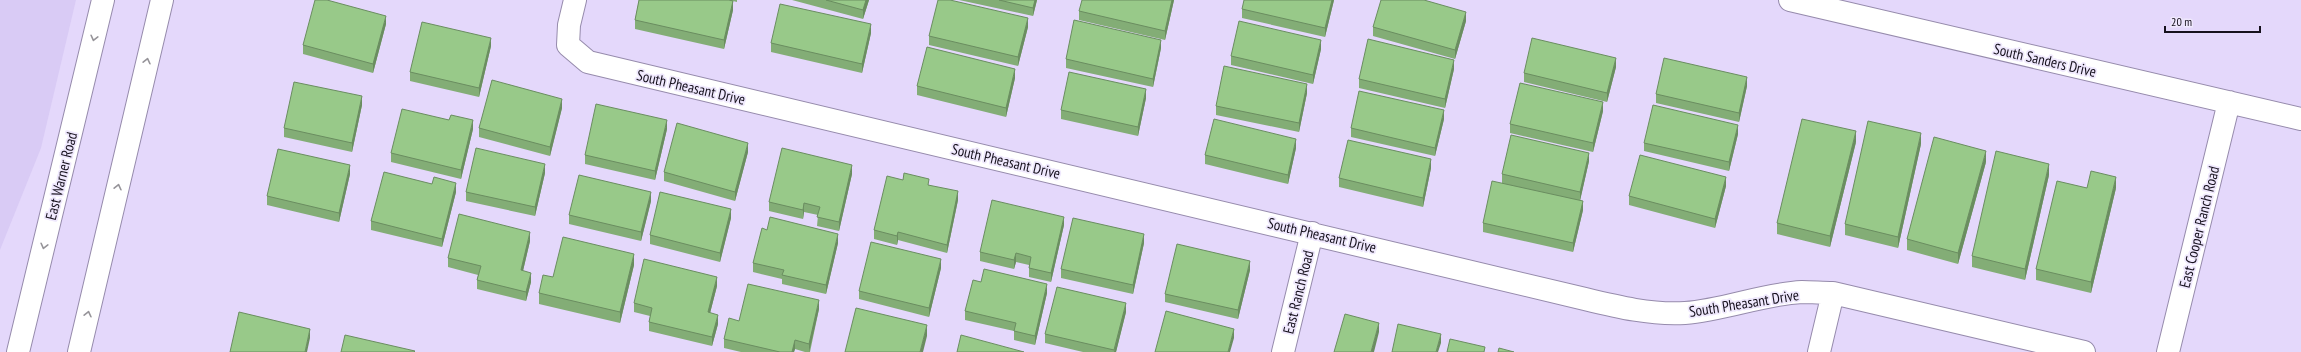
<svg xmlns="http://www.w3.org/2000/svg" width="2301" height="352" font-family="'PT Sans Narrow',sans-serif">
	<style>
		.built { fill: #d9cbf5 }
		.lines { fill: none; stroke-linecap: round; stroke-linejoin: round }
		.minor-casing { stroke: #968bac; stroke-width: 24 }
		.secondary-casing { stroke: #968bac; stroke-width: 24 }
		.minor { stroke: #fff; stroke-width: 22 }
		.secondary { stroke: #fff; stroke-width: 22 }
		.wall { fill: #83ad76 }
		.shaded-wall { fill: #6a8d60 }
		.building { fill: #98c989; stroke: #6a8d60 }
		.oneway { stroke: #969499 }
		.labels { text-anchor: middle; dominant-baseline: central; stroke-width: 3.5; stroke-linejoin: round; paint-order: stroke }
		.street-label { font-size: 15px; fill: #16111d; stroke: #efe8fd }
	</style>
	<rect width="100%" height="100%" fill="#e4d8fb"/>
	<path class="built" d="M 0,0 L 76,0 L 41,148 L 0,250 Z"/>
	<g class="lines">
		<defs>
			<path id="minor" d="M 575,0 L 569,25 L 568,45 L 588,62 L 1585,299 C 1618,307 1651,315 1685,313 C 1725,310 1762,294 1802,292 C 1812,292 1823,293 1833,293 L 2084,352
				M 1790,0 L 2301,119
				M 1283,352 L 1312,233
				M 1819,352 L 1833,293
				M 2168,352 L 2229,102"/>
			<path id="secondary" d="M 18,352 L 103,0
				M 79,352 L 162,0"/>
		</defs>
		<use href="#minor" class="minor-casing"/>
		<use href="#secondary" class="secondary-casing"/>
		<use href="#minor" class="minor"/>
		<use href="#secondary" class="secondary"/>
	</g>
	<path class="wall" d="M 639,0 L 737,0 L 737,2 L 733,1 L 733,10 L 724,49 L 635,29 L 635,20 Z
		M 792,0 L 869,0 L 863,19 Z
		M 959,0 L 1037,0 L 1033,16 Z
		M 1174,0 L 1165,40 L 1079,20 L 1079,11 Z
		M 1334,0 L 1325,37 L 1242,18 L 1242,9 Z
		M 1466,21 L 1455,59 L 1373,36 L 1373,27 Z
		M 386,24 L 373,73 L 303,54 L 303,45 Z
		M 1028,27 L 1018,66 L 929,45 L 929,36 Z
		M 871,33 L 862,73 L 771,52 L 771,43 Z
		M 491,46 L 479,97 L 410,81 L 410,72 Z
		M 1161,48 L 1153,87 L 1066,68 L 1066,59 Z
		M 1321,49 L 1313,84 L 1231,65 L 1231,56 Z
		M 1616,67 L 1607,102 L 1524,82 L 1524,73 Z
		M 1454,69 L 1445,108 L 1359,88 L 1359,79 Z
		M 1015,78 L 1006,117 L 917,95 L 917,86 Z
		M 1747,86 L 1739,122 L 1656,103 L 1656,94 Z
		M 1307,93 L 1299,132 L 1216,115 L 1216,106 Z
		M 1146,98 L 1138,136 L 1061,119 L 1061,110 Z
		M 362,105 L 352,152 L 284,137 L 284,128 Z
		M 562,108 L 550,156 L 479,137 L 479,128 Z
		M 1603,111 L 1593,152 L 1510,133 L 1510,124 Z
		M 1444,119 L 1435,156 L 1351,137 L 1351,128 Z
		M 473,129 L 461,179 L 391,162 L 391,153 Z
		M 667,129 L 655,180 L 585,164 L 585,155 Z
		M 1738,134 L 1729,171 L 1644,151 L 1644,143 Z
		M 1856,142 L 1830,247 L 1777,234 L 1777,223 Z
		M 1921,144 L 1898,248 L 1845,235 L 1845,224 Z
		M 1296,148 L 1288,184 L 1205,164 L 1205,155 Z
		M 748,152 L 735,201 L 664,181 L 664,172 Z
		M 1589,161 L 1580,200 L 1583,210 L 1573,252 L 1483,232 L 1483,223 L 1502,183 L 1502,174 Z
		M 1986,162 L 1958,264 L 1907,250 L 1907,239 Z
		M 1431,168 L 1423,207 L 1339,187 L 1339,178 Z
		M 545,173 L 535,216 L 466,201 L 466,192 Z
		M 350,174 L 339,222 L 267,205 L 267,196 Z
		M 852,174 L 839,231 L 817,226 L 818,215 L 804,212 L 803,219 L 769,211 L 769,202 Z
		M 2049,175 L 2025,280 L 1972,267 L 1972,256 Z
		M 903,180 L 929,185 L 958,200 L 947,253 L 898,240 L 897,245 L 874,239 L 874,230 Z
		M 432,184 L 456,192 L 442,247 L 371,230 L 371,221 Z
		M 1726,186 L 1715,228 L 1629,205 L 1629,196 Z
		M 2116,188 L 2091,293 L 2036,280 L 2036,269 Z
		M 651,201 L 641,241 L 569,224 L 569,215 Z
		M 731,218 L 720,262 L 650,244 L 650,235 Z
		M 1064,225 L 1051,282 L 1029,277 L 1029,265 L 1016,262 L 1014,269 L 980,261 L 980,252 Z
		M 767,230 L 838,243 L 826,294 L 782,284 L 782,279 L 753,272 L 753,263 Z
		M 530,241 L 523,271 L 531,282 L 526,301 L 477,289 L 477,280 L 478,275 L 448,267 L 448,258 Z
		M 1144,243 L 1133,294 L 1061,278 L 1061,269 Z
		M 634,265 L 620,323 L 539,304 L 539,293 L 553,277 Z
		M 941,268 L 929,317 L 859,299 L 859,291 Z
		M 1250,270 L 1238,319 L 1165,302 L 1165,294 Z
		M 981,282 L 1047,293 L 1035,345 L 1014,340 L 1014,331 L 965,320 L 965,311 Z
		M 717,286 L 710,313 L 718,324 L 712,346 L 649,331 L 649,322 L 650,316 L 634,312 L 634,303 Z
		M 819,309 L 810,352 L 805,352 L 795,349 L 794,352 L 741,352 L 724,348 L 724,339 L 739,321 Z
		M 1126,312 L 1116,352 L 1083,352 L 1045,343 L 1045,334 Z"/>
	<path class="shaded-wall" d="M 866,0 L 869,0 L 863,19 L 863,10 Z
		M 1035,0 L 1037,0 L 1033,16 L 1033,8 Z
		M 1172,0 L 1174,0 L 1165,40 L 1165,31 Z
		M 1332,0 L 1334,0 L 1325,37 L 1325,28 Z
		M 733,1 L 733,10 L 724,49 L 724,40 Z
		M 1466,12 L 1466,21 L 1455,59 L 1455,50 Z
		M 386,16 L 386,24 L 373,73 L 373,64 Z
		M 1028,18 L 1028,27 L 1018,66 L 1018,57 Z
		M 871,24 L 871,33 L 862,73 L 862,64 Z
		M 491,38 L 491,46 L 479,97 L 479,88 Z
		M 1161,40 L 1161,48 L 1153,87 L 1153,79 Z
		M 1321,40 L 1321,49 L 1313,84 L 1313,75 Z
		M 1616,58 L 1616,67 L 1607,102 L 1607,93 Z
		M 1454,60 L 1454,69 L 1445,108 L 1445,99 Z
		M 1015,69 L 1015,78 L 1006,117 L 1006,108 Z
		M 1747,77 L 1747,86 L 1739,122 L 1739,113 Z
		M 1307,84 L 1307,93 L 1299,132 L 1299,123 Z
		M 1146,89 L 1146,98 L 1138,136 L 1138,127 Z
		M 362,96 L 362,105 L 352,152 L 352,143 Z
		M 562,99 L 562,108 L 550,156 L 550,147 Z
		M 1603,102 L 1603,111 L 1593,152 L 1593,143 Z
		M 1444,110 L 1444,119 L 1435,156 L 1435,148 Z
		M 473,120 L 473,129 L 461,179 L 461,170 Z
		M 667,120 L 667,129 L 655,180 L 655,171 Z
		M 1738,125 L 1738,134 L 1729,171 L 1729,162 Z
		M 1856,131 L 1856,142 L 1830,247 L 1830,236 Z
		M 1921,133 L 1921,144 L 1898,248 L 1898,237 Z
		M 1296,139 L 1296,148 L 1288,184 L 1288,175 Z
		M 748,143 L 748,152 L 735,201 L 735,192 Z
		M 1986,151 L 1986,162 L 1958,264 L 1958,253 Z
		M 1589,153 L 1589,161 L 1580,201 L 1580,192 Z
		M 1431,159 L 1431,168 L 1423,207 L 1423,198 Z
		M 545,164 L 545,173 L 535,216 L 535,207 Z
		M 2049,164 L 2049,175 L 2025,280 L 2025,269 Z
		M 350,165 L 350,174 L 339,222 L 339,213 Z
		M 852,165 L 852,174 L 839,231 L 839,222 Z
		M 1726,177 L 1726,186 L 1715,228 L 1715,219 Z
		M 2116,177 L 2116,188 L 2091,293 L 2091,282 Z
		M 456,183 L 456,192 L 442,247 L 442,239 Z
		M 958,191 L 958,200 L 947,253 L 947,245 Z
		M 651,192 L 651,201 L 641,241 L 641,232 Z
		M 1583,201 L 1583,210 L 1573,252 L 1573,243 Z
		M 804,203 L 804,212 L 803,219 L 803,210 Z
		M 731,209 L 731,218 L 720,262 L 720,253 Z
		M 1064,217 L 1064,225 L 1051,282 L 1051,273 Z
		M 530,232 L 530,241 L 521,279 L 521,270 Z
		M 898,232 L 898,240 L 897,245 L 897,236 Z
		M 838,234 L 838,243 L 826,294 L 826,285 Z
		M 1144,234 L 1144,243 L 1133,294 L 1133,285 Z
		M 1016,253 L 1016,262 L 1014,269 L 1014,260 Z
		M 634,254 L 634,265 L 620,323 L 620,312 Z
		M 941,259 L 941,268 L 929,317 L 929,308 Z
		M 1250,261 L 1250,270 L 1238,319 L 1238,310 Z
		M 531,273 L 531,282 L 526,301 L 526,292 Z
		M 717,277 L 717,286 L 708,321 L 708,312 Z
		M 1047,284 L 1047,293 L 1035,345 L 1035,336 Z
		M 819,300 L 819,309 L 809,352 L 809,344 Z
		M 1126,303 L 1126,312 L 1116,352 L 1114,352 Z
		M 718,315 L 718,324 L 712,346 L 712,337 Z
		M 1379,323 L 1379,332 L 1374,352 L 1371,352 Z
		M 927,325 L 927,336 L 923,352 L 920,352 Z
		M 310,329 L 310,338 L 307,352 L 305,352 Z
		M 1234,329 L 1234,338 L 1230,352 L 1228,352 Z
		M 1441,334 L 1441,343 L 1438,352 L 1436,352 Z
		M 795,340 L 795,349 L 794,352 L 792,352 Z"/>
	<path class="building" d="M 315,0 L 327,0 L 386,16 L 373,64 L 303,45 Z
		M 639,0 L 729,0 L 733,1 L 724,40 L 635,20 Z
		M 826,0 L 866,0 L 863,10 Z
		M 938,0 L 950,0 L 1028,18 L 1018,57 L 929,36 Z
		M 999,0 L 1035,0 L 1033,8 Z
		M 1082,0 L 1172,0 L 1165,31 L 1079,11 Z
		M 1244,0 L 1332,0 L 1325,28 L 1242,9 Z
		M 1381,0 L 1424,0 L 1466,12 L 1455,50 L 1373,27 Z
		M 780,4 L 871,24 L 862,64 L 771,43 Z
		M 1074,20 L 1161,40 L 1153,79 L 1066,59 Z
		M 1239,21 L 1321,40 L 1313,75 L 1231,56 Z
		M 422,22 L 491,38 L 479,88 L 410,72 Z
		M 1532,38 L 1616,58 L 1607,93 L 1524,73 Z
		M 1368,39 L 1454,60 L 1445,99 L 1359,79 Z
		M 927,47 L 1015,69 L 1006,108 L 917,86 Z
		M 1664,58 L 1747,77 L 1739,113 L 1656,94 Z
		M 1224,66 L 1307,84 L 1299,123 L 1216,106 Z
		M 1069,72 L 1146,89 L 1138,127 L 1061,110 Z
		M 492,80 L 562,99 L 550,147 L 479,128 Z
		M 294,82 L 362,96 L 352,143 L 284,128 Z
		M 1520,83 L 1603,102 L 1593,143 L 1510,124 Z
		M 1359,91 L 1444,110 L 1435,148 L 1351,128 Z
		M 596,104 L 667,120 L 655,171 L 585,155 Z
		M 1653,105 L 1738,125 L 1729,162 L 1644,143 Z
		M 402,109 L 449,120 L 451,115 L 473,120 L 461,170 L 391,153 Z
		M 1214,119 L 1296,139 L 1288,175 L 1205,155 Z
		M 1802,119 L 1856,131 L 1830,236 L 1777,223 Z
		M 1868,121 L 1921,133 L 1898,237 L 1845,224 Z
		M 677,123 L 748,143 L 735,192 L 664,172 Z
		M 1511,135 L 1589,153 L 1580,192 L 1502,174 Z
		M 1934,137 L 1986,151 L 1958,253 L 1907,239 Z
		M 1348,140 L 1431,159 L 1423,198 L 1339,178 Z
		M 476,148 L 545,164 L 535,207 L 466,192 Z
		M 782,148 L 852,165 L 839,222 L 817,217 L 820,207 L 804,203 L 803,210 L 769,202 Z
		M 278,149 L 350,165 L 339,213 L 267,196 Z
		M 1996,151 L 2049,164 L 2025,269 L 1972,256 Z
		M 1640,155 L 1726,177 L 1715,219 L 1629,196 Z
		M 2091,171 L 2116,177 L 2091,282 L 2036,269 L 2057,181 L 2087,188 Z
		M 384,172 L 432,184 L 434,177 L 456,183 L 442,239 L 371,221 Z
		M 904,173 L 929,179 L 928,185 L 958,191 L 947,245 L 898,232 L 897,236 L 874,230 L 887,176 L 903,180 Z
		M 579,175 L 651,192 L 641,232 L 569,215 Z
		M 1492,181 L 1583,201 L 1573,243 L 1483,223 Z
		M 660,192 L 731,209 L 720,253 L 650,235 Z
		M 992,200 L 1064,217 L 1051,273 L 1029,268 L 1031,257 L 1016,253 L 1014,260 L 980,252 Z
		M 459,214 L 530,232 L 521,270 L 531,273 L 526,292 L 477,280 L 481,266 L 448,258 Z
		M 770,217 L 838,234 L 826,285 L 782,275 L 784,270 L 753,263 L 762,228 L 767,230 Z
		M 1073,218 L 1144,234 L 1133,285 L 1061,269 Z
		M 563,237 L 634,254 L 620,312 L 539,293 L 543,275 L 553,277 Z
		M 871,242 L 941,259 L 929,308 L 859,291 Z
		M 1177,244 L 1250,261 L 1238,310 L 1165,294 Z
		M 644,259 L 717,277 L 708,312 L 718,315 L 712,337 L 649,322 L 652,308 L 634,303 Z
		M 984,269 L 1047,284 L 1035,336 L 1014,331 L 1016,323 L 965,311 L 973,280 L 981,282 Z
		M 748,284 L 819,300 L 809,344 L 795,340 L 792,352 L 780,352 L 724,339 L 729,318 L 739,321 Z
		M 1057,287 L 1126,303 L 1114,350 L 1045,334 Z
		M 856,308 L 927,325 L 920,352 L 845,352 Z
		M 1166,311 L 1234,329 L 1228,352 L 1155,352 Z
		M 239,312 L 310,329 L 305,352 L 230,352 Z
		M 1345,314 L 1379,323 L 1371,352 L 1334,352 Z
		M 1398,324 L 1441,334 L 1436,352 L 1392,352 Z
		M 345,335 L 415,351 L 414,352 L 341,352 Z
		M 961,335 L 1024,352 L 957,352 Z
		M 1450,339 L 1485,347 L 1484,352 L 1447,352 Z
		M 1499,348 L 1514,352 L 1498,352 Z"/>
	<defs><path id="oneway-chevron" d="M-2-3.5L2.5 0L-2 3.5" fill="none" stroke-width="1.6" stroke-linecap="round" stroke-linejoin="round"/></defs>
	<g class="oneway">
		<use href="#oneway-chevron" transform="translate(94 38) rotate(104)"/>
		<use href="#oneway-chevron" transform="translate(147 61) rotate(-77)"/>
		<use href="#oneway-chevron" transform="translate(118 187) rotate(-77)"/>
		<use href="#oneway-chevron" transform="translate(44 246) rotate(104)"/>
		<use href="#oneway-chevron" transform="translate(88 314) rotate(-77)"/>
	</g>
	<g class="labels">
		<g class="street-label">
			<text transform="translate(2045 60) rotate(13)">South Sanders Drive</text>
			<text transform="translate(691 87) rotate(13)">South Pheasant Drive</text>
			<text transform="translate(1006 161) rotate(13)">South Pheasant Drive</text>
			<text transform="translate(61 176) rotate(-76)">East Warner Road</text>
			<text transform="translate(2199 227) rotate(-76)">East Cooper Ranch Road</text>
			<text transform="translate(1322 235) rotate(13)">South Pheasant Drive</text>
			<text transform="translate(1298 292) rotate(-76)">East Ranch Road</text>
			<text transform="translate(1744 303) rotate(-9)">South Pheasant Drive</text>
		</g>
	</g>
	<path d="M2165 26v6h95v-6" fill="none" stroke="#16111d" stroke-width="2"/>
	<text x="2171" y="26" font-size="12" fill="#16111d" stroke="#efe8fd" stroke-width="3" paint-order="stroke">20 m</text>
</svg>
